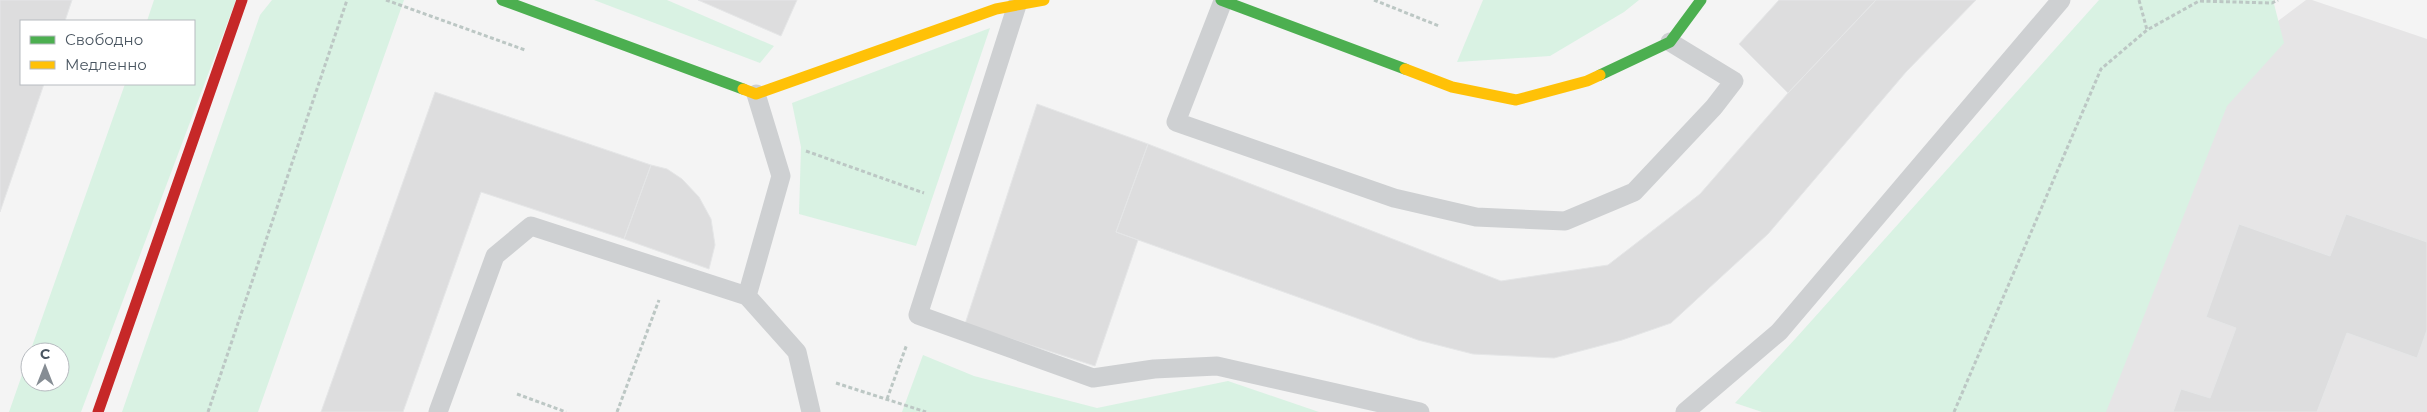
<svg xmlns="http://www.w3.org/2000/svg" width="2427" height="412" font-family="Montserrat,sans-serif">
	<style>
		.education { fill: #e6e5e6 }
		.green { fill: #d9f2e3 }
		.building { fill: #ddddde; stroke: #e5e6e7 }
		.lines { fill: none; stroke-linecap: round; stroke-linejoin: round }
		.path { stroke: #bcc7c4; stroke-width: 3; stroke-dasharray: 4 2.5; stroke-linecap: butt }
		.lane { stroke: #ced0d2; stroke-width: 19 }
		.fast { stroke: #4caf50; stroke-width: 11 }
		.slow { stroke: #ffc107; stroke-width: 11 }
		.jam { stroke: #c62828; stroke-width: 11 }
	</style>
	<rect width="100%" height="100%" fill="#f4f4f4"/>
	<path class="education" d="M 2306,0 L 2312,0 L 2427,39 L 2427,412 L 2052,412 L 2171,101 Z"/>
	<path class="green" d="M 154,0 L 236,0 L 81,412 L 9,412 L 30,352 L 30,382 L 60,382 L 60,352 L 30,352 L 125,84 L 194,84 L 194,21 L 147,21 Z
		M 272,0 L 404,0 L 258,412 L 122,412 L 260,15 Z
		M 594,0 L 667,0 L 774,46 L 760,63 Z
		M 1483,0 L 1639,0 L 1624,12 L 1550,56 L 1457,62 Z
		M 2099,0 L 2273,0 L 2284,43 L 2227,106 L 2106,412 L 1762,412 L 1735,403 L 1796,338 Z
		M 990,28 L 916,246 L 799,214 L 801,147 L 792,103 Z
		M 923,355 L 974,376 L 1097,408 L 1228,381 L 1319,412 L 902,412 Z"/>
	<path class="building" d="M 0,0 L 72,0 L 65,21 L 21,21 L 21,84 L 44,84 L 0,212 Z
		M 698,0 L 797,0 L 781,36 Z
		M 1779,0 L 1876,0 L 1788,93 L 1739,44 Z
		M 1876,0 L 1976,0 L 1906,72 L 1768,234 L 1671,323 L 1622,340 L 1554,358 L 1473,354 L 1418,340 L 1116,232 L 1148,144 L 1501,281 L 1608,265 L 1700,194 L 1788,93 Z
		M 435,92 L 651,165 L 624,239 L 481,192 L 403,412 L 321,412 Z
		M 1037,104 L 1148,144 L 1116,232 L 1138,240 L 1095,366 L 965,324 Z
		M 651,165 L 667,169 L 682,179 L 699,197 L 711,219 L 715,245 L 709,269 L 624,239 Z
		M 2346,214 L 2427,242 L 2427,330 L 2417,358 L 2347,333 L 2317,412 L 2173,412 L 2181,389 L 2210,398 L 2236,328 L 2206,317 L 2239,224 L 2330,256 Z"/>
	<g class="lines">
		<path class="path" d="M 386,0 L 525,50
			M 1374,0 L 1439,26
			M 2139,0 L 2147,30
			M 806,151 L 924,193
			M 836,383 L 926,412
			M 517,394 L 566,412
			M 887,399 L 907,344
			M 208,412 L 347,0
			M 617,412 L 659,300
			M 1954,412 L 2101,69 L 2147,30 L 2199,1 L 2272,3 L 2278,0"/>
		<path class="lane" d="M 1223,1 L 1176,122 L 1394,198 L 1476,217 L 1565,221 L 1634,192 L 1714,107 L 1734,81 L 1670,42
			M 1017,5 L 918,315 L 1093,378 L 1154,369 L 1217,366 L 1420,412
			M 747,296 L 797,352 L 811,412
			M 438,412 L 495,256 L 531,226 L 747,296 L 781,176 L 756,94
			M 1685,412 L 1779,332 L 2061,0"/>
		<path class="fast" d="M 502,0 L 743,89
			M 1221,0 L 1405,69
			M 1600,75 L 1670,42 L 1701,0"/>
		<path class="slow" d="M 1405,69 L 1452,87 L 1516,100 L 1587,81 L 1600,75
			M 743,89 L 756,94 L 996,9 L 1044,0"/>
		<path class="jam" d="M 98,412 L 242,0"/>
	</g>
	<rect x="20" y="20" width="175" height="65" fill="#ffffff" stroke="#b7bbc0"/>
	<rect x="30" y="36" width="25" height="8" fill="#4caf50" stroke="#b7bbc0"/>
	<text x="65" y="45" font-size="15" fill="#4a5661">Свободно</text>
	<rect x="30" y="61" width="25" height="8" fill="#ffc107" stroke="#b7bbc0"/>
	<text x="65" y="70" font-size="15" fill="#4a5661">Медленно</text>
	<g transform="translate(45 367)"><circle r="24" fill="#ffffff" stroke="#b7bbc0"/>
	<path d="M0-4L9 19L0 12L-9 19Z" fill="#868d94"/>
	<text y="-8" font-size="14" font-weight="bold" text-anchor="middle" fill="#4a5661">С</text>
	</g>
</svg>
